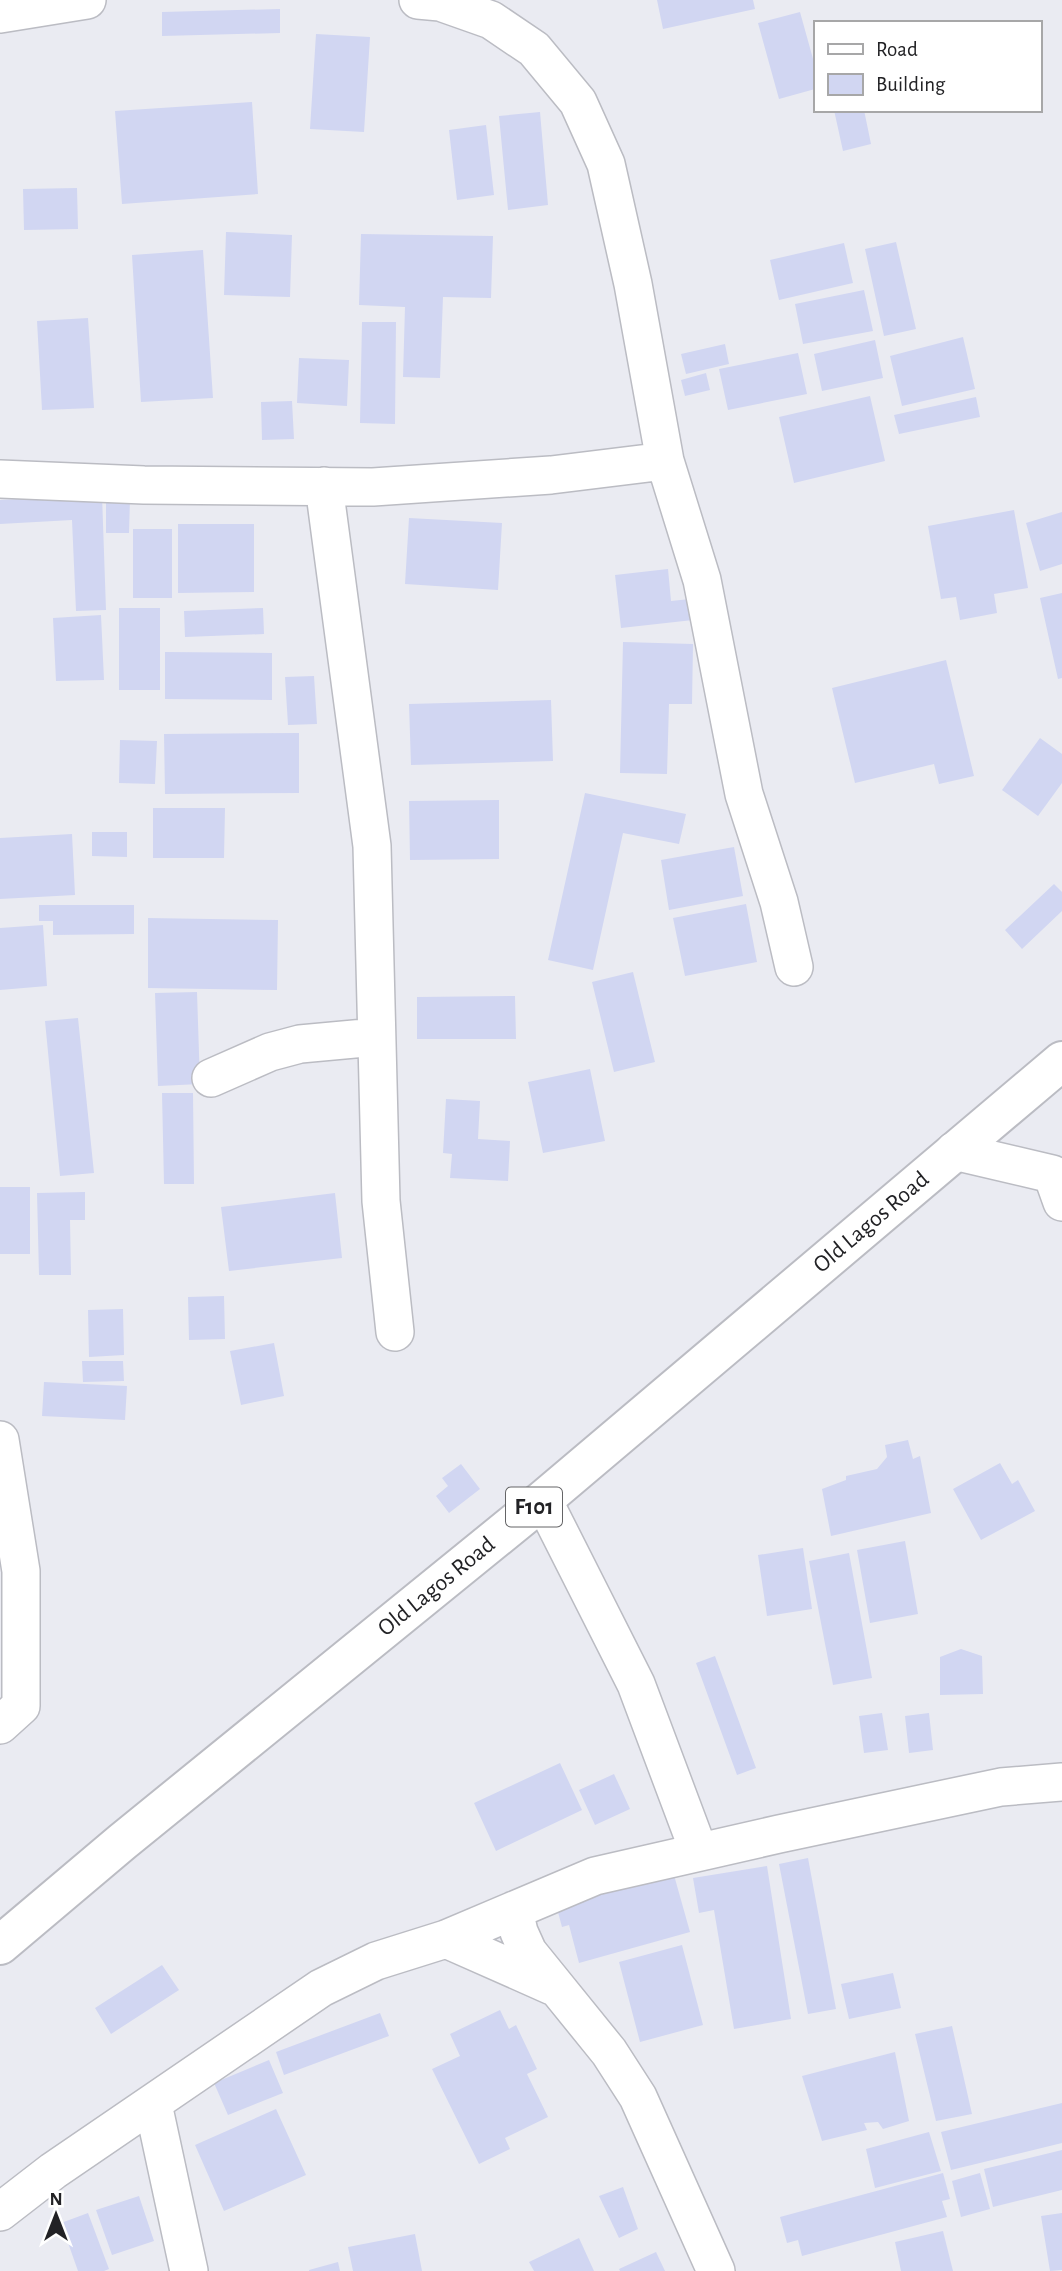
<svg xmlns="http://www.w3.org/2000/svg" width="1062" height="2271" font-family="'Alegreya Sans',sans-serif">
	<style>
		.building { fill: #d1d6f2 }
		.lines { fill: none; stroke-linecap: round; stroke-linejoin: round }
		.minor-casing { stroke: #bbbcc3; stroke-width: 40 }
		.major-casing { stroke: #bbbcc3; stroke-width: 42 }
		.minor { stroke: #fff; stroke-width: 37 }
		.major { stroke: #fff; stroke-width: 38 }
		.labels { text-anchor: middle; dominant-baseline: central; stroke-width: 6; stroke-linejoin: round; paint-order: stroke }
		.shield { fill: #fff; stroke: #646466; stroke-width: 2 }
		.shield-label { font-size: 23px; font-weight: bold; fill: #222225 }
		.street-label { font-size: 24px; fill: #222225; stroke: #fff }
	</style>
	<rect width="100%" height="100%" fill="#eaebf2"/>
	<path class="building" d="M 657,0 L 753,0 L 755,9 L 663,29 Z
		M 280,9 L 280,33 L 162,36 L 162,12 Z
		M 800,12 L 815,66 L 815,89 L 779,99 L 758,23 Z
		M 316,34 L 370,37 L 364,132 L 310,129 Z
		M 252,102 L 258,194 L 122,204 L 115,111 Z
		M 834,110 L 864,110 L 871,144 L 843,151 Z
		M 540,112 L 548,205 L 508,210 L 499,116 Z
		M 486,125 L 494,195 L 457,200 L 449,130 Z
		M 77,188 L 78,229 L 24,230 L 23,189 Z
		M 226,232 L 292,235 L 290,297 L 224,295 Z
		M 361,234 L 493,236 L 491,298 L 443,297 L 440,378 L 403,377 L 405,307 L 359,305 Z
		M 896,242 L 916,329 L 884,336 L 865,249 Z
		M 844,243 L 853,283 L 779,300 L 770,260 Z
		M 203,250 L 213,398 L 141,402 L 132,255 Z
		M 864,290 L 873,331 L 803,344 L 795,304 Z
		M 88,318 L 94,408 L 42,410 L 37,321 Z
		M 362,322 L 396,322 L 395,424 L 360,423 Z
		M 963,337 L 975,389 L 902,406 L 890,356 Z
		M 875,340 L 883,378 L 822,391 L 814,354 Z
		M 725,344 L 729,364 L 686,374 L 681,354 Z
		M 798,353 L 807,394 L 728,410 L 719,369 Z
		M 299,358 L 349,360 L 347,406 L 297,403 Z
		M 706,373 L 710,390 L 685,396 L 681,380 Z
		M 870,396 L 885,461 L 794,483 L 779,417 Z
		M 976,397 L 980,417 L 899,434 L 894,415 Z
		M 292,401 L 294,439 L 262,440 L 261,402 Z
		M 102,495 L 106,610 L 76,611 L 72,520 L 0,524 L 0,500 Z
		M 106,499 L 130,499 L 129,533 L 106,533 Z
		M 1014,510 L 1028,588 L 994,594 L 997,613 L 960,620 L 956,597 L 941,599 L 928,526 Z
		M 1062,512 L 1062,564 L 1040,571 L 1026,523 Z
		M 409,518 L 502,523 L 498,590 L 405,584 Z
		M 178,524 L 254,524 L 254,592 L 178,593 Z
		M 133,529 L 172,529 L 172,598 L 133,598 Z
		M 668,569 L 671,601 L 690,599 L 693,620 L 621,628 L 615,575 Z
		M 1062,593 L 1062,678 L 1058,679 L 1040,598 Z
		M 119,608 L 160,608 L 160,690 L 119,690 Z
		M 263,608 L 264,634 L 185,637 L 184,611 Z
		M 101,615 L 104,680 L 56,681 L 53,618 Z
		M 623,642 L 693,644 L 692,704 L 669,704 L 667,774 L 620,773 Z
		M 165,652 L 272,653 L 272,700 L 165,699 Z
		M 946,660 L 974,776 L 939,784 L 934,764 L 855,783 L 832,688 Z
		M 314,676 L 317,724 L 288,725 L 285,677 Z
		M 551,700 L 553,761 L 411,765 L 409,704 Z
		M 299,733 L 299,793 L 165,794 L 164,734 Z
		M 1040,738 L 1062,754 L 1062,783 L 1038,816 L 1002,790 Z
		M 120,740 L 157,741 L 155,784 L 119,783 Z
		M 585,793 L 686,814 L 679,844 L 623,833 L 593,970 L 548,960 Z
		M 499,800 L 499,859 L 410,860 L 409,801 Z
		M 153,808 L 225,808 L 224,858 L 153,858 Z
		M 92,832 L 127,832 L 127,857 L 92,856 Z
		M 72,834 L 75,895 L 0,899 L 0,838 Z
		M 734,847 L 743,896 L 669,910 L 661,860 Z
		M 1054,884 L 1062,892 L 1062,911 L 1022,949 L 1005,930 Z
		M 746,904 L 757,962 L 685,976 L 673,918 Z
		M 39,905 L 134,905 L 134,934 L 53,935 L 53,921 L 39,921 Z
		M 148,918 L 278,920 L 277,990 L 148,988 Z
		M 43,925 L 47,986 L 0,990 L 0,928 Z
		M 633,972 L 655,1062 L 614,1072 L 592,982 Z
		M 197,992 L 200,1084 L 158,1086 L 155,993 Z
		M 515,996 L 516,1039 L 417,1039 L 417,997 Z
		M 78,1018 L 94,1173 L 60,1176 L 45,1021 Z
		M 590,1069 L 605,1141 L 543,1153 L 528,1082 Z
		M 162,1093 L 193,1093 L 194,1184 L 164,1184 Z
		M 446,1099 L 480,1101 L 478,1139 L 510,1141 L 508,1181 L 450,1178 L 452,1154 L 443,1153 Z
		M 0,1187 L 30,1187 L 30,1254 L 0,1254 Z
		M 85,1192 L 85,1220 L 70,1220 L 71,1275 L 39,1275 L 37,1193 Z
		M 335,1193 L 342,1258 L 229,1271 L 221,1207 Z
		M 224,1296 L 225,1339 L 189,1340 L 188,1297 Z
		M 123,1309 L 124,1355 L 89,1357 L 88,1310 Z
		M 274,1343 L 284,1396 L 241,1405 L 230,1351 Z
		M 82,1361 L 123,1361 L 124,1381 L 83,1382 Z
		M 44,1382 L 127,1386 L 125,1420 L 42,1416 Z
		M 908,1440 L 913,1459 L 920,1456 L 931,1513 L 831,1536 L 822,1489 L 846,1480 L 846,1476 L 877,1469 L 887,1457 L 885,1445 Z
		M 1000,1463 L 1012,1484 L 1018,1480 L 1035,1511 L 981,1540 L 953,1489 Z
		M 461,1464 L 480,1489 L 449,1513 L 436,1496 L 448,1486 L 442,1478 Z
		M 905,1541 L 918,1614 L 870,1623 L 857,1550 Z
		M 803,1548 L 812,1609 L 767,1616 L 758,1555 Z
		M 849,1553 L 872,1678 L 833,1685 L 809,1561 Z
		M 961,1649 L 982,1656 L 983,1694 L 940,1695 L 940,1657 Z
		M 715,1656 L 756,1768 L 737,1775 L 696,1663 Z
		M 882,1713 L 888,1750 L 864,1753 L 859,1716 Z
		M 929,1713 L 933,1750 L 909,1753 L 905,1716 Z
		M 560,1763 L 582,1810 L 496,1851 L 474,1803 Z
		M 614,1774 L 630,1809 L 595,1825 L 579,1790 Z
		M 808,1858 L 836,2009 L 808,2014 L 779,1864 Z
		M 767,1866 L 791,2019 L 734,2029 L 714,1910 L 699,1913 L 693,1878 Z
		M 672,1868 L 690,1932 L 579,1963 L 569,1925 L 562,1927 L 555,1901 Z
		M 682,1945 L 703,2025 L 640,2042 L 619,1962 Z
		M 162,1965 L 179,1990 L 111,2034 L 95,2008 Z
		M 893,1973 L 901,2008 L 849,2019 L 841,1984 Z
		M 500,2010 L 509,2029 L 516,2025 L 537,2069 L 527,2074 L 548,2117 L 505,2138 L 510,2149 L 479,2164 L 432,2069 L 460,2056 L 450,2034 Z
		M 380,2013 L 389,2036 L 284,2075 L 276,2052 Z
		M 952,2026 L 972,2114 L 936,2121 L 915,2034 Z
		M 895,2052 L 909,2121 L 883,2129 L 878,2122 L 864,2123 L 867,2130 L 822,2141 L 802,2076 Z
		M 269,2060 L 283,2093 L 228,2115 L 214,2083 Z
		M 1062,2103 L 1062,2143 L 951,2170 L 941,2132 Z
		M 276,2109 L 306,2175 L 224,2211 L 195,2145 Z
		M 929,2132 L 941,2171 L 875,2188 L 866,2149 Z
		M 1062,2150 L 1062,2190 L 993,2207 L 984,2169 Z
		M 943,2173 L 950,2199 L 942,2201 L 947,2217 L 802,2256 L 798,2240 L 787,2243 L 780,2217 Z
		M 980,2173 L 990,2209 L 961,2217 L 952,2181 Z
		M 623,2187 L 638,2229 L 619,2238 L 599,2196 Z
		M 139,2196 L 154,2241 L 112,2255 L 96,2210 Z
		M 88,2213 L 109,2269 L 104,2271 L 78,2271 L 61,2223 Z
		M 1062,2213 L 1062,2270 L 1050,2271 L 1041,2216 Z
		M 943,2231 L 953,2271 L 901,2271 L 895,2242 Z
		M 415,2234 L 422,2271 L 353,2271 L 348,2247 Z
		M 579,2238 L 594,2271 L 534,2271 L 529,2262 Z
		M 656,2252 L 665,2271 L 620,2271 L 619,2269 Z
		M 338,2262 L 340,2271 L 309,2271 L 309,2270 Z"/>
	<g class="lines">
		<defs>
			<path id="minor" d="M 418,0 L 440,2 L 491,20 L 534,49 L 578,102 L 606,164 L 633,284 L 665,461 L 702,580 L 744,794 L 779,902 L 794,967
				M 0,14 L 87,0
				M 0,479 L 144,485 L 373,487 L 551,475 L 665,461
				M 324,486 L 372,846 L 381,1201 L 395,1332
				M 211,1078 L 270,1052 L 300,1044 L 376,1037
				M 954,1151 L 1052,1174 L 1062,1202
				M 0,1440 L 21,1571 L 21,1706 L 0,1725
				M 543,1500 L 636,1684 L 699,1852
				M 514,1910 L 519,1932 L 528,1952 L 609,2052 L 638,2097 L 716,2271
				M 446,1939 L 552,1986
				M 153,2104 L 189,2271
				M 0,2212 L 53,2171 L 321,1988 L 376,1961 L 446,1939 L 595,1876 L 779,1834 L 1001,1787 L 1062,1782"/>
			<g id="major">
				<path id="s1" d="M 0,1945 L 122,1842 L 543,1500 L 1062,1061"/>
			</g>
		</defs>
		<use href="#minor" class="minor-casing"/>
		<use href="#major" class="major-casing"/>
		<use href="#minor" class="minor"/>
		<use href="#major" class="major"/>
	</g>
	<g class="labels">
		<rect class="shield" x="506" y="1487.5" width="56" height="39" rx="5"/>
		<g class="shield-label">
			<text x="534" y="1507">F101</text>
		</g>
		<g class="street-label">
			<text stroke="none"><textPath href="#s1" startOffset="1132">Old Lagos Road</textPath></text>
			<text stroke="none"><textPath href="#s1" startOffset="565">Old Lagos Road</textPath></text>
		</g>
	</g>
	<rect x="814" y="21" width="228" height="91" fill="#ffffff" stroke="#a7a7a8" stroke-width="2"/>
	<rect x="828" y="44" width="35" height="10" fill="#ffffff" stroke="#a7a7a8" stroke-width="2"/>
	<text x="876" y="56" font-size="21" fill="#222225">Road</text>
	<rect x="828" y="74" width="35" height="21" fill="#d1d6f2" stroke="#a7a7a8" stroke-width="2"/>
	<text x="876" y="91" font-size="21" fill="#222225">Building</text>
	<g transform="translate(56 2215)" stroke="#ffffff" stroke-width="5" paint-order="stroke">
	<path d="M0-5L12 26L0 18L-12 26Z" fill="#222225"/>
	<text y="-10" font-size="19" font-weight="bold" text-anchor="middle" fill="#222225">N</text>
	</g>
</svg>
